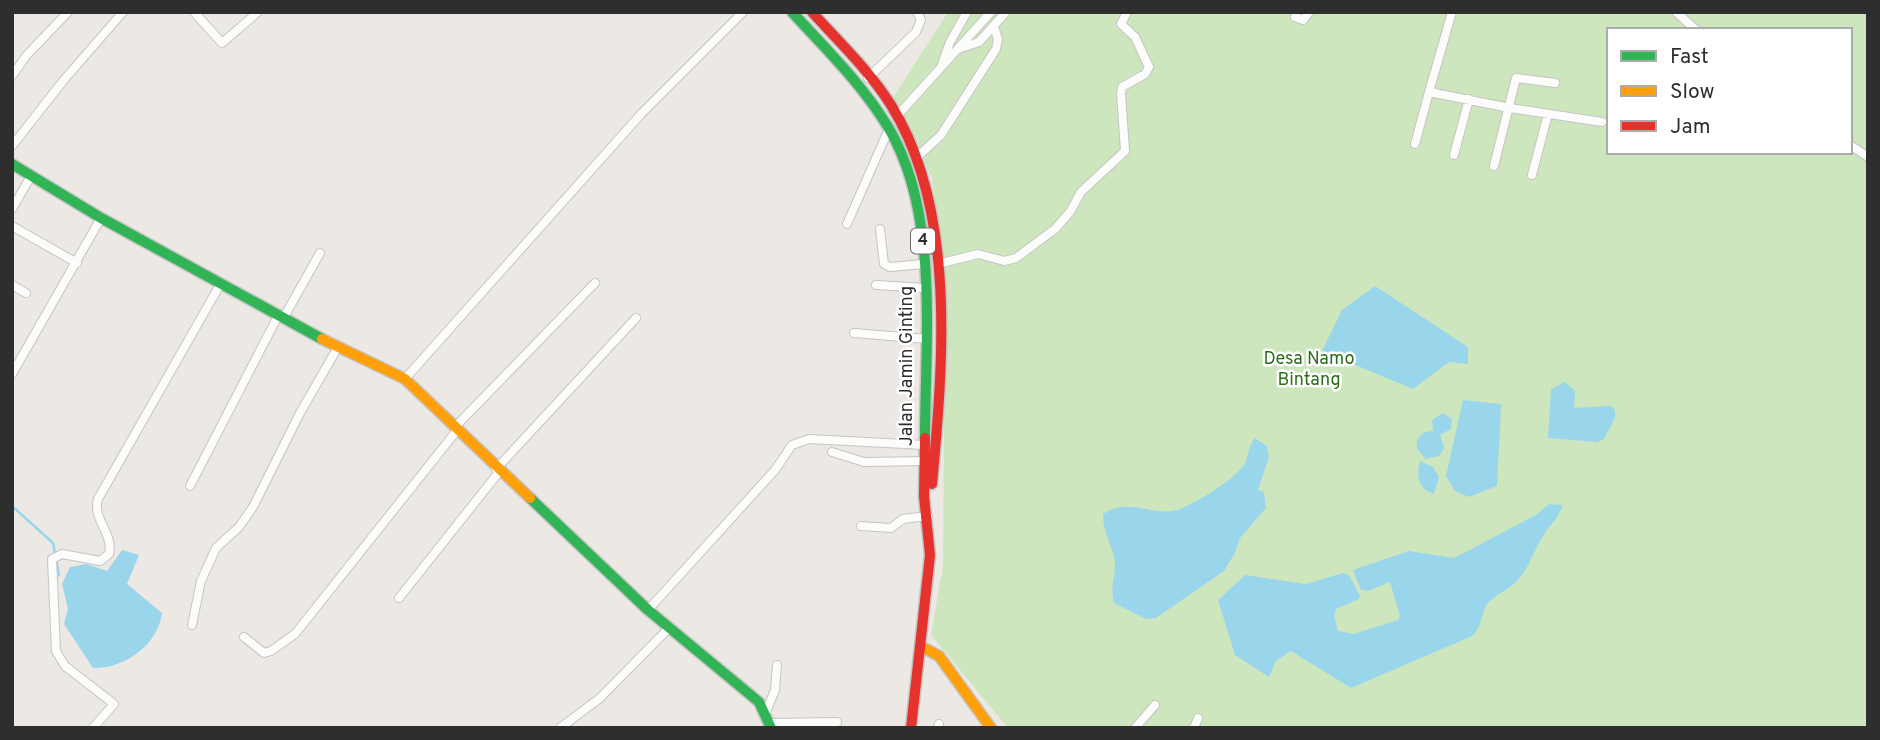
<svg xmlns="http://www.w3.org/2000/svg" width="1880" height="740" font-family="Overpass,sans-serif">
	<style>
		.green { fill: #cee6be; fill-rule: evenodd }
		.water { fill: #99d6ec }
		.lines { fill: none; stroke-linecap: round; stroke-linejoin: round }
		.stream { stroke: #99d6ec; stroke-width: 2.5 }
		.street-casing { stroke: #c5c4c5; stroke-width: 10 }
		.fast-casing { stroke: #c5c4c5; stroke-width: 13 }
		.slow-casing { stroke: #c5c4c5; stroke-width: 13 }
		.jam-casing { stroke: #c5c4c5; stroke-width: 13 }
		.street { stroke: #fcfcfb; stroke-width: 8 }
		.fast { stroke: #30b455; stroke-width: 10 }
		.slow { stroke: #ff9f0a; stroke-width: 10 }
		.jam { stroke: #e5322d; stroke-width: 10 }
		.labels { text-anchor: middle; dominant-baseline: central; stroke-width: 5; stroke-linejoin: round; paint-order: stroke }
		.shield { fill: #fff; stroke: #6d6d6d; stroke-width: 2 }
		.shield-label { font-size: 16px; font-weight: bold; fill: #2e2e2e }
		.park-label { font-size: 18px; fill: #2c6e1b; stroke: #fff }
		.street-label { font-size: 18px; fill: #2e2e2e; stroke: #fff }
	</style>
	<rect width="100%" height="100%" fill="#ece8e4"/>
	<path class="green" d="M 948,12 L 1868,12 L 1868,728 L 1008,728 L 931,635 L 943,566 L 945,287 L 932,178 L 902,118 L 906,110 L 887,107 ZM 1609,30 L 1850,30 L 1850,152 L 1609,152 Z"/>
	<path class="water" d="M 1375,286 L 1468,347 L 1468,364 L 1449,362 L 1413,389 L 1322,351 L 1342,310 Z
		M 1565,382 L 1575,391 L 1574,408 L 1611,406 L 1615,410 L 1615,418 L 1604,439 L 1597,442 L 1548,438 L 1551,389 Z
		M 1463,400 L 1501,404 L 1497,486 L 1469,497 L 1455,491 L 1446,476 Z
		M 1443,413 L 1452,419 L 1451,429 L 1440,435 L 1444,448 L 1439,456 L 1426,459 L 1417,449 C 1415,438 1422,431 1433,431 L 1432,420 Z
		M 1255,438 L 1267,446 L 1269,457 L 1258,490 L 1264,492 L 1266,508 L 1240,538 L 1235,553 L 1224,571 L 1156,618 L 1146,619 L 1114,603 C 1110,588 1115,578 1115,563 C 1114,548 1103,535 1103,514 C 1128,498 1146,514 1172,511 C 1187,510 1239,477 1245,463 C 1249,453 1248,447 1255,438 Z
		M 1420,461 L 1433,467 L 1439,477 L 1434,494 C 1418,489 1416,477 1420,461 Z
		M 1549,504 L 1563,505 C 1557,521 1550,524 1543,536 C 1533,551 1529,570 1515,583 C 1507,590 1495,595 1488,603 C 1480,614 1483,626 1472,636 L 1351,688 L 1291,651 L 1276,661 L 1269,677 L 1235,655 L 1218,600 L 1245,575 L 1306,584 L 1343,573 L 1349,575 L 1361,598 L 1336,609 L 1334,615 L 1338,631 L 1354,634 L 1398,620 L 1400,616 L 1390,582 L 1368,591 L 1361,590 L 1353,570 L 1409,551 L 1454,558 L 1536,515 Z
		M 122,550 L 139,555 L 127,584 L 162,613 C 158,645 124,669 93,668 L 64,624 L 68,609 L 62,584 L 70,567 L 86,564 L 107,571 Z"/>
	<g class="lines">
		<path class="stream" d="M 12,506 L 53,543 L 59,575"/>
		<defs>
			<path id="street" d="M 194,12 L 222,43 L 258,12
				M 1452,12 L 1429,92 L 1510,108 L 1602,122
				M 1676,12 L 1696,30
				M 1295,17 L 1303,20 L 1309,12
				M 958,49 L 979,42 L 1006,12
				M 942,64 L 950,42 L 967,12
				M 12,76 L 26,56 L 68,12
				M 868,78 L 916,32 L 921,20 L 917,12
				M 897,116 L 991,12
				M 1415,144 L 1429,92
				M 1850,145 L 1868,157
				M 12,146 L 63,81 L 123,12
				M 1454,155 L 1469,99
				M 916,158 L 941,135 L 996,49 L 998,39 L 994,27
				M 1494,166 L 1516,78 L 1555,83
				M 1532,175 L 1548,114
				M 12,209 L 31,176
				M 847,224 L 888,131
				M 12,226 L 77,263
				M 880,229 L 884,264 L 890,267 L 923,264
				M 937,264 L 978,254 L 1004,261 L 1016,258 L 1055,229 L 1070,212 L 1081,192 L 1125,151 L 1121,93 L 1122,87 L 1145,74 L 1149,67 L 1135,37 L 1121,24 L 1127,12
				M 12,285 L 26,293
				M 876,285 L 926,288
				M 284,317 L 320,253
				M 854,333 L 926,339
				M 12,374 L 101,218
				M 405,379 L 641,114 L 743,12
				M 455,427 L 595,283
				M 832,452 L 864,462 L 928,461
				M 496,469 L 636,318
				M 190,486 L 279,314
				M 861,526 L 891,528 L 903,519 L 928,516
				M 399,598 L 499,472
				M 648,610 L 775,470 L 792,445 L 809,439 L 924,445
				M 192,625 L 201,581 L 216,548 L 239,527 L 253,507 L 300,413 L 338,347
				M 244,637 L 264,653 L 271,651 L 295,634 L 458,429
				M 766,712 L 775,690 L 777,665
				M 770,723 L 837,722
				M 93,728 L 114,704 L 65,666 L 56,651 L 52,559 L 62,554 L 100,561 L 109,554 C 114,534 92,519 98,499 L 221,283
				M 560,728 L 600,698 L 670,627
				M 938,728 L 939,724
				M 1135,728 L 1155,705
				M 1194,728 L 1198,718"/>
			<path id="fast" d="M 792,12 C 826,49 862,84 888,127 C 940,213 925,341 925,438
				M 12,164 L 101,218 L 322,339
				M 530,498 L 648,610 L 759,702 L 771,728"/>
			<path id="slow" d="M 322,339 L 405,379 L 530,498
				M 922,647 L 939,656 L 991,728"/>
			<path id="jam" d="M 812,12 C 839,42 869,70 891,105 C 957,211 943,365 932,484
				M 911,728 L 930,555 L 924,496 L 925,438"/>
		</defs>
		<use href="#street" class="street-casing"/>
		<use href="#fast" class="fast-casing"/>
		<use href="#slow" class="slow-casing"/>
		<use href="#jam" class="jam-casing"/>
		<use href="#street" class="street"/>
		<use href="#fast" class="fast"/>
		<use href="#slow" class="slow"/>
		<use href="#jam" class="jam"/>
	</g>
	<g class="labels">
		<rect class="shield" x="911" y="228.5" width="24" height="25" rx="5"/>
		<g class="shield-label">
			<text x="923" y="241">4</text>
		</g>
		<g class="park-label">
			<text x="1309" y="359">Desa Namo<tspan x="1309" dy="21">Bintang</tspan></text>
		</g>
		<g class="street-label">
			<text transform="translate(907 366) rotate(-90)">Jalan Jamin Ginting</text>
		</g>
	</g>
	<rect width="1880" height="740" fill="none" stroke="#2e2e2e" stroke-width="28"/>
	<rect x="1607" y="28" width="245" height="126" fill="#ffffff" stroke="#ababab" stroke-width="2"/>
	<rect x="1621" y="51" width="35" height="10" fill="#30b455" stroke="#ababab" stroke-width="2"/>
	<text x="1670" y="63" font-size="21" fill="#2e2e2e">Fast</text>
	<rect x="1621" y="86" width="35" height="10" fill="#ff9f0a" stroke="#ababab" stroke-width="2"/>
	<text x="1670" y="98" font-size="21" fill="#2e2e2e">Slow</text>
	<rect x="1621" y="121" width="35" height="10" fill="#e5322d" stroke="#ababab" stroke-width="2"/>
	<text x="1670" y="133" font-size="21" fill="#2e2e2e">Jam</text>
</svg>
